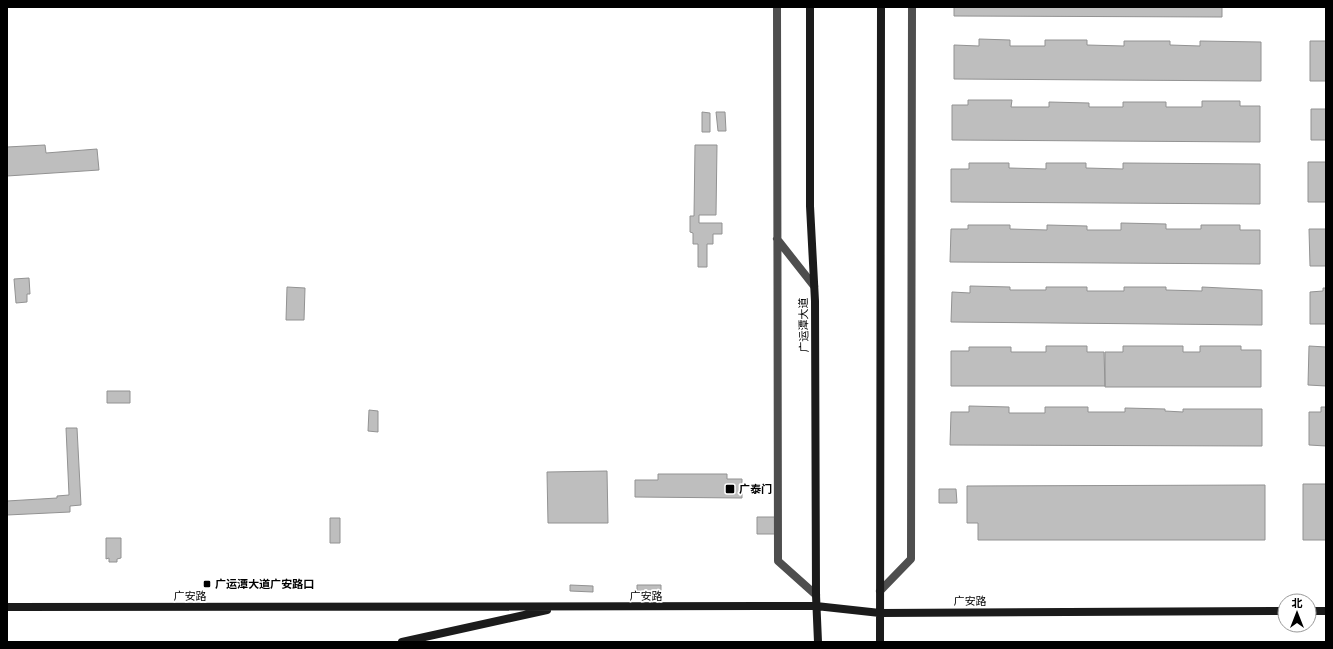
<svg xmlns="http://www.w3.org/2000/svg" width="1333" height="649" font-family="Roboto,'Noto Sans SC',sans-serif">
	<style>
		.building { fill: #bebebe; stroke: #929292 }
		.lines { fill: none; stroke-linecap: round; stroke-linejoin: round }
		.minor { stroke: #4e4e4e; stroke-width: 8 }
		.secondary { stroke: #1b1b1b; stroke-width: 8 }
		.poi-dot { fill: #000; stroke: #fff; stroke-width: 1.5 }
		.labels { text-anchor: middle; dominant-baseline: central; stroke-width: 3.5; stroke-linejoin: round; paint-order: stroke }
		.street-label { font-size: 11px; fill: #000; stroke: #fff }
		.poi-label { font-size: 11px; font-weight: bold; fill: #000; stroke: #fff; text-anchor: start }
	</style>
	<rect width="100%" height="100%" fill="#fff"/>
	<path class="building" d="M 954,7 L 1222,7 L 1222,17 L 954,16 Z
		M 979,39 L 1010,40 L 1010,46 L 1045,46 L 1045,40 L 1087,40 L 1087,45 L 1124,46 L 1124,41 L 1170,41 L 1170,45 L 1200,46 L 1200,41 L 1261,42 L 1261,81 L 954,79 L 954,45 L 979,46 Z
		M 1310,41 L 1326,41 L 1326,81 L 1310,81 Z
		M 968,100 L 1012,100 L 1011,107 L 1049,107 L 1049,102 L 1089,103 L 1089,107 L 1123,107 L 1123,102 L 1166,102 L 1166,107 L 1202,107 L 1202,101 L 1240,101 L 1240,106 L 1260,106 L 1260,142 L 952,140 L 952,105 L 968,105 Z
		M 1311,109 L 1326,109 L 1326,140 L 1311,140 Z
		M 702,112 L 710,113 L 710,132 L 702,132 Z
		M 716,112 L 725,112 L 726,131 L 718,131 Z
		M 45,145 L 46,153 L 97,149 L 99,170 L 7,176 L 7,147 Z
		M 695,145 L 717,145 L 716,215 L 699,215 L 699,223 L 722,223 L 722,234 L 713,234 L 713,244 L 707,244 L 707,267 L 698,267 L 698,244 L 693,244 L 693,233 L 690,232 L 690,216 L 694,216 Z
		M 1308,162 L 1326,162 L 1326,202 L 1308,202 Z
		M 969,163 L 1009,163 L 1009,168 L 1046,169 L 1046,163 L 1086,163 L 1086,168 L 1123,169 L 1123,163 L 1260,164 L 1260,204 L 951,202 L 951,169 L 969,169 Z
		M 1121,223 L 1166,224 L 1166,229 L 1201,229 L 1201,225 L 1240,225 L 1240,230 L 1260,230 L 1260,264 L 950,262 L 951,229 L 968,229 L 968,225 L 1010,225 L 1010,229 L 1047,230 L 1047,225 L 1087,226 L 1087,230 L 1121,230 Z
		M 1309,229 L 1326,229 L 1326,266 L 1310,266 Z
		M 29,278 L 30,294 L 27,294 L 27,302 L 16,303 L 14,279 Z
		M 970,286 L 1010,287 L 1010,290 L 1046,290 L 1046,287 L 1087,287 L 1087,291 L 1124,291 L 1124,287 L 1166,287 L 1166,290 L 1202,291 L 1202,287 L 1262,290 L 1262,325 L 951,322 L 952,292 L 970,293 Z
		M 287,287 L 305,288 L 304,320 L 286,320 Z
		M 1323,288 L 1326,288 L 1326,324 L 1310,324 L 1310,292 L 1323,291 Z
		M 1046,346 L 1087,346 L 1087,352 L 1104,352 L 1105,386 L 951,386 L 951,351 L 969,351 L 969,347 L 1011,347 L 1011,352 L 1046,352 Z
		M 1123,346 L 1183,346 L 1183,352 L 1200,352 L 1200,346 L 1241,346 L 1241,350 L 1261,350 L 1261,387 L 1105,387 L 1105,352 L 1123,352 Z
		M 1309,346 L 1326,347 L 1326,386 L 1308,385 Z
		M 107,391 L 130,391 L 130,403 L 107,403 Z
		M 969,406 L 1009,407 L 1009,413 L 1045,413 L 1045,407 L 1088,407 L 1088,412 L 1125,412 L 1125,408 L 1165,409 L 1165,411 L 1183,412 L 1183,409 L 1262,409 L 1262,446 L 950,445 L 951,412 L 969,412 Z
		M 1321,407 L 1326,407 L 1326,446 L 1309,445 L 1309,412 L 1321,412 Z
		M 369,410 L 378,411 L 378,432 L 368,431 Z
		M 66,428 L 77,428 L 81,505 L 70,506 L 70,512 L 7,515 L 7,501 L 57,498 L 57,496 L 69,495 Z
		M 607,471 L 608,523 L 548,523 L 547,472 Z
		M 658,474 L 727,474 L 727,479 L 742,479 L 742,498 L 635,497 L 635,480 L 658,480 Z
		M 1303,484 L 1326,484 L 1326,540 L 1303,540 Z
		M 1265,485 L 1265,540 L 978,540 L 978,523 L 967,523 L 967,486 Z
		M 939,489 L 956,489 L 957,503 L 939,503 Z
		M 757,517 L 776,517 L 776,534 L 757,534 Z
		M 330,518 L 340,518 L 340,543 L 330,543 Z
		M 106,538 L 121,538 L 121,558 L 117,559 L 117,562 L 109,562 L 109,558 L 106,559 Z
		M 570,585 L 593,586 L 593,592 L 570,591 Z
		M 637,585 L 661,585 L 661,591 L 637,591 Z"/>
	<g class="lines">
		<path class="minor" d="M 777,7 L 778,561 L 816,595
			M 777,239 L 814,286
			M 880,591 L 911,559 L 912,7"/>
		<path class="secondary" d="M 810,7 L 810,206 L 815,301 L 816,595 L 818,642
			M 7,607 L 816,606 L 880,613 L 1285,611
			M 1309,611 L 1326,611
			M 402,642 L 547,610
			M 880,642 L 881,7"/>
	</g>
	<g class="poi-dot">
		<rect x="725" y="484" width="10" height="10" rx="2"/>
		<rect x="203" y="580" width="8" height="8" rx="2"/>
	</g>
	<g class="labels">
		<g class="street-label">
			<text transform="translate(804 325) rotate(-91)">广运潭大道</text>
			<text x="190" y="596">广安路</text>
			<text x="646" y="596">广安路</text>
			<text x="970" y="601">广安路</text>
		</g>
		<g class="poi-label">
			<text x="739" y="489">广泰门</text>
			<text x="215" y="584">广运潭大道广安路口</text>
		</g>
	</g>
	<rect width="1333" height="649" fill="none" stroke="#000000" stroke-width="16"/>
	<g transform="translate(1297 613)"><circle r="19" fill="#ffffff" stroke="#999999"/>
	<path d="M0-3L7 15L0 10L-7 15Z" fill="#000000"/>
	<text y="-6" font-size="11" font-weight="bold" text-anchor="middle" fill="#000000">北</text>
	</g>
</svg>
